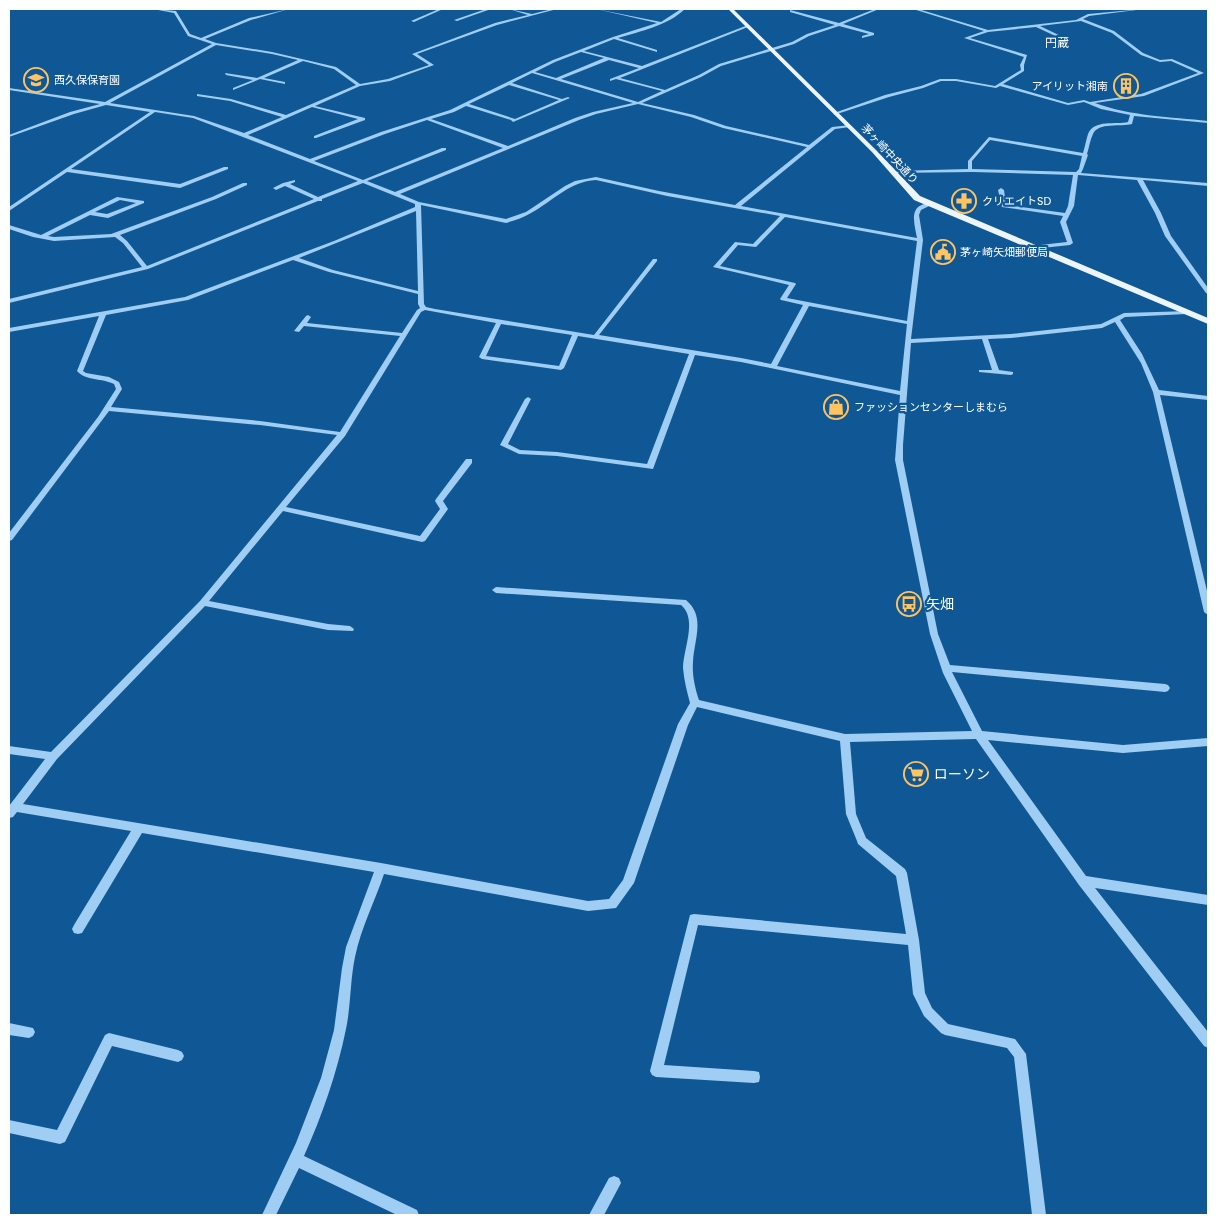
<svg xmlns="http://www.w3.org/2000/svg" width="1217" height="1224" font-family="Poppins,'Noto Sans JP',sans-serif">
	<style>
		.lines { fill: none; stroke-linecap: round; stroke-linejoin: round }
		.minor { fill: #9fcdf4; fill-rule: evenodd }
		.major { fill: #ecf5ff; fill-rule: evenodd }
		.labels { text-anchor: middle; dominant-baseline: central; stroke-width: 4.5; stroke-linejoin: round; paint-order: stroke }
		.far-poi-label { font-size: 11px; fill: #fff; stroke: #105796; text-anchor: start }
		.far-street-label { font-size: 11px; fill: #fff; stroke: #105796 }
		.far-neighbourhood-label { font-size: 12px; fill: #fff; stroke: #105796 }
		.poi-label { font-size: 14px; fill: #fff; stroke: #105796; text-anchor: start }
	</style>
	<rect width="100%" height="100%" fill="#105796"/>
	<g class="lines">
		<path class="minor" d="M 153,9 L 176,11 L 190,34 L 201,38 L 249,18 L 289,9 L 251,20 L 205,39 L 216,43 L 272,52 L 336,67 L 360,84 L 388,79 L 429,65 L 412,54 L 495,23 L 528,15 L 509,9 L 532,14 L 552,9 L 557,9 L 497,25 L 417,54 L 434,65 L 390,81 L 360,86 L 315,106 L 365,118 L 365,120 L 316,138 L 314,138 L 314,136 L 358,119 L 312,107 L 248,135 L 310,159 L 381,132 L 450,110 L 553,60 L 613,37 L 657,23 L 596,9 L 661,22 L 681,9 L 685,9 C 667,26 641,31 618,38 L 657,50 L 657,52 L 614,39 L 584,51 L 642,66 L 748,25 L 748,27 L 620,78 L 665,90 L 699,75 L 719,64 L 792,42 L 807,34 L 835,25 L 790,12 L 790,10 L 839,23 L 875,9 L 879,9 L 843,24 L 874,33 L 874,35 L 862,38 L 862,36 L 869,34 L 839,26 L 809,36 L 794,44 L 721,66 L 701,77 L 642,103 L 694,115 L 726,126 L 809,145 L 832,127 L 850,125 L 850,127 L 835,129 L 741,206 L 917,238 C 914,222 908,204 931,203 L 931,205 L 921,210 L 919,215 L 923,240 L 911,339 L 1011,334 L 1101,324 L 1124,313 L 1189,311 L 1189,313 L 1187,314 L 1125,317 L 1120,320 L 1142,354 L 1159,390 L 1208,396 L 1208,400 L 1160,395 L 1208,595 L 1208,615 L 1204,612 L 1153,392 L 1141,363 L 1115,322 L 1102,328 L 1011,338 L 988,339 L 999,370 L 1013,372 L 1013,374 L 1011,375 L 979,372 L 979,370 L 992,370 L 982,339 L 911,343 L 903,445 L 903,460 L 938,634 L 950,665 L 1165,684 L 1168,685 L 1170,688 L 1168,691 L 1165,692 L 952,672 L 982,731 L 1123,745 L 1208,738 L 1208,746 L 1123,753 L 988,740 L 1086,876 L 1208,895 L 1208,905 L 1095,888 L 1208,1032 L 1208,1048 L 1204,1046 L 1079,885 L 976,739 L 850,742 L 856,814 L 866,838 L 905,869 L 907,873 L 919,940 L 925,993 L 932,1008 L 948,1024 L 1015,1039 L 1026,1054 L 1046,1215 L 1032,1215 L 1014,1057 L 1007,1048 L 945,1035 L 941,1033 L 924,1016 L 913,994 L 908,945 L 698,925 L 664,1065 L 754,1071 L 759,1072 L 760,1077 L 759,1082 L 754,1083 L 656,1077 L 652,1075 L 650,1071 L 690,915 L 694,914 L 906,934 L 896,876 L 858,844 L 857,841 L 846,814 L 840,741 L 697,707 L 688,725 L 634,883 L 616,908 L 588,911 L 384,874 C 375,901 361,928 355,957 C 350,981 351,1005 346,1029 C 337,1073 322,1116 304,1156 L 417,1210 L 419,1215 L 397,1215 L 299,1168 L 276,1215 L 262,1215 L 296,1143 L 321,1078 L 334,1030 L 342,968 L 346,947 L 374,872 L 142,833 L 82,933 L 78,934 L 74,933 L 72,929 L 74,925 L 131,831 L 17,812 L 13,817 L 9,818 L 9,806 L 45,759 L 9,754 L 9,746 L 51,752 L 200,601 L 337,435 L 260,425 L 109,411 L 12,540 L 9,541 L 9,533 L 98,417 L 116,389 L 114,384 C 102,378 86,381 77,371 L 99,316 L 9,332 L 9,328 L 185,297 L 334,241 L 415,207 L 415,204 L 363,183 L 322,199 L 322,201 L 318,201 L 148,269 L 9,303 L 9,299 L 142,267 L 123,243 L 115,237 L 54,241 L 33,237 L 9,229 L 9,225 L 41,235 L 117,197 L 144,201 L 144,203 L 108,218 L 90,215 L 48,236 L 54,237 L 111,234 L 212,197 L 243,183 L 247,183 L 247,185 L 216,199 L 120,235 L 127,241 L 147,266 L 314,199 L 285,186 L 276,190 L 273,188 L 283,183 L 295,180 L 295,182 L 290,184 L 318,197 L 358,181 L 193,118 L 155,112 L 71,169 L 180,184 L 224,167 L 228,167 L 228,169 L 180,188 L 67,172 L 9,211 L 9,207 L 150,112 L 106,105 L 74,114 L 9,137 L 9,135 L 70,112 L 100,104 L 9,90 L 9,88 L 105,102 L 212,44 L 188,36 L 174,13 ZM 216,45 L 272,54 L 298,60 L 257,78 L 225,73 L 226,75 L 253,80 L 233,88 L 233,90 L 260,79 L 285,84 L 285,82 L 264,78 L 303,61 L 334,69 L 356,85 L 286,115 L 231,99 L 197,94 L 197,96 L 230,101 L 282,117 L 244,133 L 194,116 L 110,103 ZM 581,52 L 604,58 L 556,78 L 535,72 L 555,62 ZM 609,60 L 639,68 L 610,79 L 610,81 L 616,79 L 662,91 L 638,102 L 561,79 ZM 532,73 L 633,103 L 593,112 L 575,118 L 508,146 L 431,119 L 454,112 L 466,106 L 511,120 L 513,122 L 570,98 L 568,97 L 562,99 L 512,83 ZM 509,85 L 559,100 L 515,119 L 469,104 ZM 638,104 L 691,117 L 723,128 L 807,147 L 735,205 L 659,191 L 596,177 L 575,181 L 565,186 L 526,212 L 506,219 L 419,202 L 400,194 L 579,120 L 596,114 ZM 427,120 L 503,148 L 395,192 L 367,181 L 446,150 L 446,148 L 442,148 L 363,180 L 314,161 L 385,134 ZM 596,180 L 667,196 L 780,216 L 753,244 L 735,242 L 713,267 L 789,285 L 780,299 L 781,300 L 803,305 L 771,364 L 741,358 L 599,335 L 657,261 L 657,259 L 653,259 L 594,335 L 435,309 L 426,307 L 424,304 L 421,205 L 506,223 C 515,220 523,218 531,213 C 553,201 570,181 596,180 ZM 120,200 L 136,203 L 107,214 L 95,212 ZM 416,211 L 418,291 L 333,270 L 299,258 ZM 785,217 L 917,241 L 907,321 L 787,298 L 796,284 L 795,283 L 720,266 L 738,245 L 756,247 ZM 293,260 L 329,272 L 418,294 L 418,304 L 420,308 L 417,310 L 402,333 L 307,323 L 311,317 L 308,315 L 306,316 L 294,331 L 299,332 L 304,326 L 400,336 L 340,432 L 260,421 L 111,407 L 122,389 L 119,382 L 109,377 L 86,373 L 83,371 L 106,315 L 188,300 ZM 809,306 L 907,324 L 900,391 L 777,366 ZM 425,310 L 496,323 L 479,357 L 482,359 L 561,370 L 564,368 L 578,336 L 689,354 L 647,464 L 557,452 L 520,450 L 508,444 L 531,399 L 528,397 L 525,399 L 500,445 L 519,454 L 557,456 L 653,469 L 695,355 L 741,362 L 900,395 L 895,460 L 930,634 L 943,673 L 972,731 L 845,734 L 699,700 C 695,688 692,675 693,662 C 694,639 706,617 686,600 L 496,587 L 492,590 L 496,593 L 681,605 C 698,619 683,649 683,668 C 684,680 687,692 690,703 L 678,724 L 623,880 L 609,899 L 588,901 L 381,863 L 23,804 L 57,759 L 205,606 L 328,630 L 353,631 L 354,629 L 350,626 L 328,624 L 209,601 L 283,511 L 422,542 L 425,541 L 448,509 L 443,501 L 472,463 L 472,459 L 466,459 L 436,499 L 435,501 L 440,509 L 420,536 L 286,507 L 345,436 L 421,312 ZM 501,324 L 572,335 L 559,366 L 486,356 Z
			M 439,9 L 443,9 L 414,22 L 411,21 Z
			M 486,9 L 491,9 L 457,21 L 454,20 Z
			M 913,9 L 918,9 L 988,30 L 1076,20 L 1088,14 L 1144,9 L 1089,16 L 1083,19 L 1114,31 L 1143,53 L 1160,60 L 1172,59 L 1204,73 L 1144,96 L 1095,103 C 1130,116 1171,117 1208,121 L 1208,123 L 1134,116 L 1132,124 C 1121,127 1098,122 1093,134 C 1090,140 1089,148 1087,154 L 1088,155 L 1083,169 L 1081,173 L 1208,183 L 1208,186 L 1143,180 L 1161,213 L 1171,236 L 1208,288 L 1208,294 L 1206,293 L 1165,236 L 1155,213 L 1137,180 L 1078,175 L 1074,206 L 1066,222 L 1073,243 L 1070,245 L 1033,249 L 1031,248 L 1031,246 L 1067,242 L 1060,222 L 1063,216 L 1002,207 L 998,190 L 1001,188 L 1004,190 L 1006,205 L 1065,213 L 1068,206 L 1073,175 L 973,172 L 892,173 L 892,171 L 894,171 L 968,169 L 968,161 L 989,137 L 1083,153 C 1085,147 1086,140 1088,134 C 1094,119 1116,125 1128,122 L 1130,115 L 1101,109 L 1084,102 L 1068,105 L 1000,86 L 996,88 L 956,81 L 941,81 L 923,88 L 889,97 L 834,115 L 834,113 L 885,95 L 921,86 L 940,79 L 956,79 L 995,86 L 1021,70 L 1020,65 L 1024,57 L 964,38 L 984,31 ZM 1081,21 L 1112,33 L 1141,55 L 1160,62 L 1171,61 L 1198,73 L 1141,94 L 1090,102 L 1084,100 L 1068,103 L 1003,84 L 1024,71 L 1024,65 L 1027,55 L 970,38 L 988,32 L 1036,27 L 1066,41 L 1067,39 L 1040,26 ZM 990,140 L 1082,156 L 1079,169 L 1076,172 L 972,169 L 972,161 Z
			M 9,1023 L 33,1028 L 35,1032 L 33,1036 L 29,1038 L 9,1035 Z
			M 109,1033 L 178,1050 L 182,1052 L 184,1056 L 182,1060 L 178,1062 L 112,1046 L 65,1142 L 60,1144 L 9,1133 L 9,1120 L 57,1130 L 105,1035 Z
			M 614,1176 L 619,1178 L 621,1183 L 604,1215 L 589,1215 L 609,1178 Z"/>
		<path class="major" d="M 728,9 L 733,9 L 876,150 L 920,196 L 1208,318 L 1208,324 L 914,200 L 872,152 Z"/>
	</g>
	<defs>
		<symbol id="school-ring" viewBox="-11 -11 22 22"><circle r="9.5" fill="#105796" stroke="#ffc362" stroke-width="1.5"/><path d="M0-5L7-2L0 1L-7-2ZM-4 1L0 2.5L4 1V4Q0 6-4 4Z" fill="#ffc362"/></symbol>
		<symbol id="building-ring" viewBox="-11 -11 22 22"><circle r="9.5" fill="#105796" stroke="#ffc362" stroke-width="1.5"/><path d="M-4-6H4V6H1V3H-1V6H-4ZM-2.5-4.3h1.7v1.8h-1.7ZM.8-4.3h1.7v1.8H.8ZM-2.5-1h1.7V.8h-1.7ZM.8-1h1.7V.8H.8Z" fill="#ffc362"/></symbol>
		<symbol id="pharmacy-ring" viewBox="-11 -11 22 22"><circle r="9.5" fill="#105796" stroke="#ffc362" stroke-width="1.5"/><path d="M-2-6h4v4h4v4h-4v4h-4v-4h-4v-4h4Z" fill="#ffc362"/></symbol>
		<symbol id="civic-ring" viewBox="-11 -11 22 22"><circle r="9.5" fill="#105796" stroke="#ffc362" stroke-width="1.5"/><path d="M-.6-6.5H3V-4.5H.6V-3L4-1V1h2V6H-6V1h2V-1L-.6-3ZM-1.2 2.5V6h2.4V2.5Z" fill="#ffc362"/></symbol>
		<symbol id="shop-ring" viewBox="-11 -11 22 22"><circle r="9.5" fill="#105796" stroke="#ffc362" stroke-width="1.5"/><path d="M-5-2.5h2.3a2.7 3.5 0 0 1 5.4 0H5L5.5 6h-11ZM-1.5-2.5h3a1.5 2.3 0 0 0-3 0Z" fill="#ffc362"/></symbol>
		<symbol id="bus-ring" viewBox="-11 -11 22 22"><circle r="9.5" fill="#105796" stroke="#ffc362" stroke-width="1.5"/><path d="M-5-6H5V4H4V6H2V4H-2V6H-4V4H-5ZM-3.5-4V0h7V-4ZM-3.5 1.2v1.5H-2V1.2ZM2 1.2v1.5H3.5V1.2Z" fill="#ffc362"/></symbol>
		<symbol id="supermarket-ring" viewBox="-11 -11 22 22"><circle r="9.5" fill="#105796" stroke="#ffc362" stroke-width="1.5"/><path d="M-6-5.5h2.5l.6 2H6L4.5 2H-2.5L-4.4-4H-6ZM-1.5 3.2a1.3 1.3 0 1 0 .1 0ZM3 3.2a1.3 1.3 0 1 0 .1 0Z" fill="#ffc362"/></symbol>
	</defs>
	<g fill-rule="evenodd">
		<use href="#school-ring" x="22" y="66" width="28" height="28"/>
		<use href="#building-ring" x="1112" y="72" width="28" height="28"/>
		<use href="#pharmacy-ring" x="950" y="187" width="28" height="28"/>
		<use href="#civic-ring" x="929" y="238" width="28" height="28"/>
		<use href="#shop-ring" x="822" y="393" width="28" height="28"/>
		<use href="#bus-ring" x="895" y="590" width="28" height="28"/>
		<use href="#supermarket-ring" x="902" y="760" width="28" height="28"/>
	</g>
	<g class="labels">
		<g class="far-poi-label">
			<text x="54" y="80">西久保保育園</text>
			<text x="1108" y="86" text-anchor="end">アイリット湘南</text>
			<text x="982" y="201">クリエイトSD</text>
			<text x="960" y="252">茅ヶ崎矢畑郵便局</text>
			<text x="854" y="407">ファッションセンターしまむら</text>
		</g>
		<g class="far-street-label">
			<text transform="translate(890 154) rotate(47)">茅ヶ崎中央通り</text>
		</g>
		<g class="far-neighbourhood-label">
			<text x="1057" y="42">円蔵</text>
		</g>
		<g class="poi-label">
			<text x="926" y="604">矢畑</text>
			<text x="934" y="774">ローソン</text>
		</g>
	</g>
	<rect width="1217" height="1224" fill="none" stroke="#ffffff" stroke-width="20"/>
</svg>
